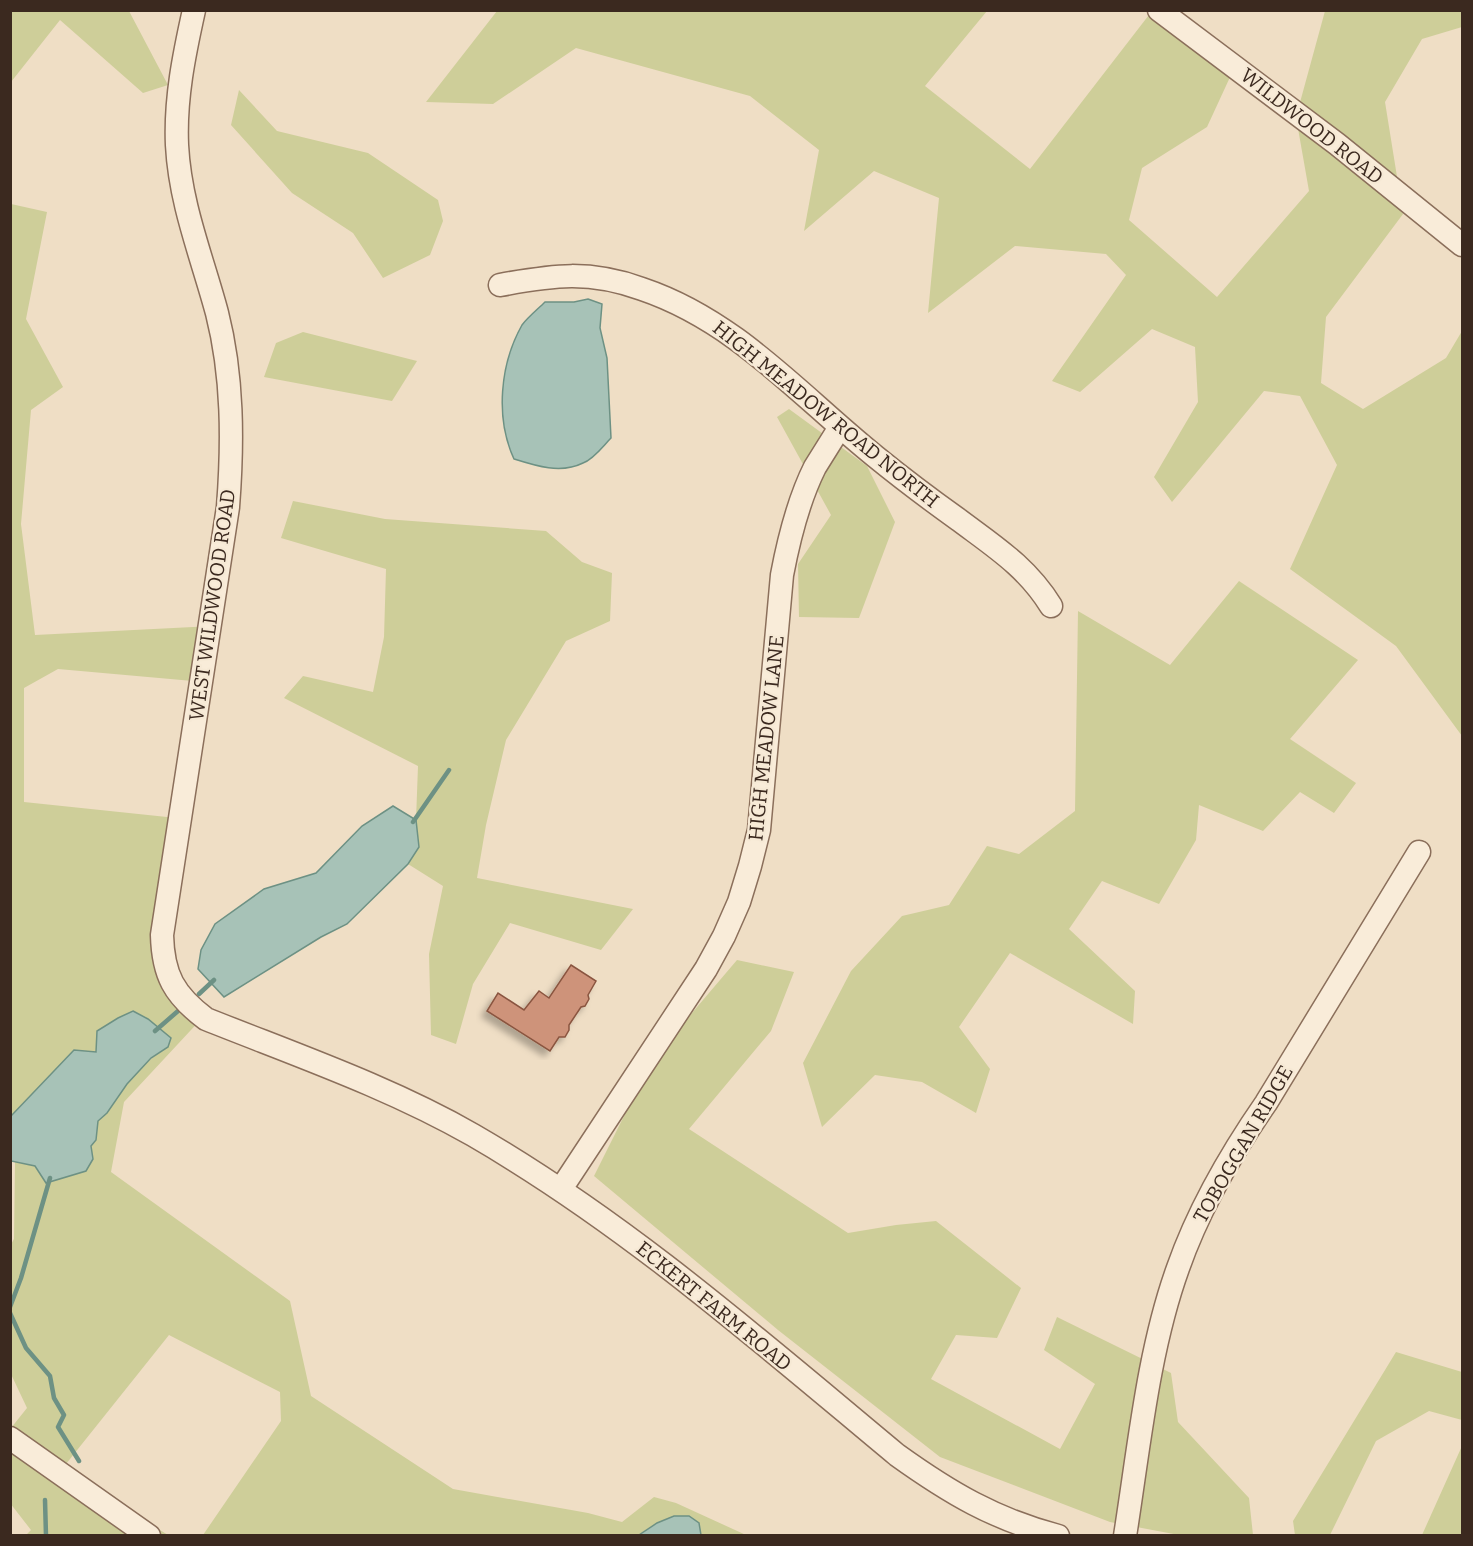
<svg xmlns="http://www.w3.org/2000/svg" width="1473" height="1546" font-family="Bitter,serif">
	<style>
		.green { fill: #cece99 }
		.water { fill: #a7c2b7; stroke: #6d9184; stroke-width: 1.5 }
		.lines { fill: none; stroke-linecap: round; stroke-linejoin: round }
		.stream { stroke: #6d9184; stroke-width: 4.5 }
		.building { fill: #ce937a; stroke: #8a5540; stroke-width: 1.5; filter: url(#shadow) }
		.minor-casing { stroke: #8b6f5b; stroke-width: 25 }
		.minor { stroke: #f9ecd9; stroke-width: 22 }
		.labels { text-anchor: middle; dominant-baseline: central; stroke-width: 4.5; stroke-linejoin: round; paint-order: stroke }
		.street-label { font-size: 20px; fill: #3b291f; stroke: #f6e9d5 }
	</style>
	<defs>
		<filter id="shadow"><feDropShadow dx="-5.5" dy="5.5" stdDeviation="3" flood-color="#0004"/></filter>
	</defs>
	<rect width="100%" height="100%" fill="#efdec5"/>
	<path class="green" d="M 129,11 L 168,85 L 143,93 L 60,20 L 11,82 L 11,11 Z
		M 497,11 L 987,11 L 925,86 L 1030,169 L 1152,11 L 1231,75 L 1207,127 L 1142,168 L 1129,220 L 1217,297 L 1309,191 L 1296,117 L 1325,11 L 1462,11 L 1462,27 L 1422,39 L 1385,102 L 1403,214 L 1326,317 L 1321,383 L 1363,409 L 1446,358 L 1462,331 L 1462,736 L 1396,646 L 1290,569 L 1337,465 L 1300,396 L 1264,391 L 1172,502 L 1154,477 L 1198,402 L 1195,347 L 1152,329 L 1080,392 L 1052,381 L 1126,275 L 1106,254 L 1015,246 L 928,313 L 939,198 L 874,171 L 804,231 L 819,150 L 750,96 L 576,48 L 493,104 L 426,102 Z
		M 239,90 L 277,131 L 368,153 L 438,200 L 443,221 L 430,255 L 383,278 L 353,233 L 292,193 L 231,125 Z
		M 11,204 L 47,212 L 26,319 L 63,387 L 31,410 L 21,524 L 35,635 L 213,626 L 204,682 L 58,669 L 24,688 L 24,802 L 186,819 L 166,966 L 204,1016 L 124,1102 L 111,1172 L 290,1301 L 311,1396 L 453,1489 L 588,1513 L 622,1522 L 654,1497 L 676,1503 L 746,1535 L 701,1535 L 699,1523 C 678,1509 657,1521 639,1536 L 203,1535 L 281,1421 L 280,1392 L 169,1335 L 62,1469 L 168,1535 L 26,1535 L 31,1530 L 10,1503 L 11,1428 L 27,1408 L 10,1372 L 10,1246 L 14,1239 L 15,1162 L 35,1166 L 46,1182 L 62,1177 L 93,1159 L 91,1146 L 96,1140 L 98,1121 C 110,1111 117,1098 126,1086 C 137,1070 152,1057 168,1047 L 158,1029 L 148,1019 L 96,1052 L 74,1050 L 11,1116 Z
		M 303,332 L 417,361 L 392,401 L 264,377 L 276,343 Z
		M 789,409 L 867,466 L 895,522 L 859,618 L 799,617 L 798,564 L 831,515 L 777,417 Z
		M 293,501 L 385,519 L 546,531 L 582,562 L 612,573 L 610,621 L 566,641 L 506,740 L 486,825 L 477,878 L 633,909 L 601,950 L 510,923 L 473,984 L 456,1044 L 431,1035 L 429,954 L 443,886 L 408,864 L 419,846 L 416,820 L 418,766 L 284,698 L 303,676 L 373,692 L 384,637 L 386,569 L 281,538 Z
		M 1239,581 L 1358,660 L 1290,739 L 1356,783 L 1334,813 L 1300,792 L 1263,831 L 1199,805 L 1196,840 L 1159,904 L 1102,881 L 1069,929 L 1135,991 L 1133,1024 L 1010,953 L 959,1027 L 990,1069 L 976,1113 L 922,1082 L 875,1075 L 822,1127 L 803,1063 L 851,971 L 902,916 L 949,905 L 987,846 L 1019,854 L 1075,811 L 1078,611 L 1170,665 Z
		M 737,960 L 794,972 L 771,1031 L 689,1129 L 848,1233 L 896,1225 L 936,1221 L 1021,1288 L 997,1338 L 956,1335 L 931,1379 L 1060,1449 L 1095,1384 L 1044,1350 L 1057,1317 L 1171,1373 L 1178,1422 L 1249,1498 L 1253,1535 L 1179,1535 L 1110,1522 L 940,1457 L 778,1330 L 594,1176 L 652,1060 Z
		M 1396,1352 L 1462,1372 L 1462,1420 L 1429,1411 L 1376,1441 L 1330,1535 L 1295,1535 L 1293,1521 Z
		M 1462,1446 L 1462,1535 L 1422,1535 Z"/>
	<path class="water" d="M 588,299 L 602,304 L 600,328 L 607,358 L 611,438 C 603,446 594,459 583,463 C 561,474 536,466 514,459 C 495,418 500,364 522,325 C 528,317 538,309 545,302 L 574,302 Z
		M 393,806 L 416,820 L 419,847 L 408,864 L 347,924 L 321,937 L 224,997 L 198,969 L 201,950 L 215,924 L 264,889 L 316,873 L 362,826 Z
		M 133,1011 L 148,1019 L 171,1038 L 168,1047 L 151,1058 L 127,1084 L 107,1113 L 98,1121 L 96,1140 L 91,1146 L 93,1159 L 86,1171 L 46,1183 L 35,1166 L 11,1161 L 11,1116 L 74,1050 L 96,1052 L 97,1031 L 118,1018 Z
		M 674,1516 L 689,1516 L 699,1523 L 701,1535 L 639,1535 L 657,1523 Z"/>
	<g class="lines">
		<path class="stream" d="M 413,822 L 449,770
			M 199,994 L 214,980
			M 155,1031 L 178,1011
			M 10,1307 L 21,1278 L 50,1178
			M 10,1313 L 26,1348 L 50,1376 L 54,1398 L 64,1415 L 58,1427 L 79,1461
			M 45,1500 L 46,1536"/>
	</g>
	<path class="building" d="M 571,965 L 596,981 L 588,995 L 589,999 L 585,1006 L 581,1007 L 569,1025 L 569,1030 L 565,1037 L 559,1037 L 550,1051 L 487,1011 L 498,993 L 524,1010 L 539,991 L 549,998 Z"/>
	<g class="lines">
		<defs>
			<path id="minor" d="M 194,10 C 184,55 175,99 177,145 C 180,204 202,257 217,313 C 233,376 233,442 228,507 L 162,935 C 163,975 174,995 206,1019 C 296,1055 389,1087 473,1135 C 627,1224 761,1342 897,1455 C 950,1493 994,1519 1058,1536
				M 1159,10 L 1337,144 L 1462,245
				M 500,285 C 554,275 589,270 642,289 C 737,321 800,396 876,457 C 903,479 931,500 959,520 C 995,547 1027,567 1051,606
				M 561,1189 L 706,969 L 724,936 L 739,902 L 750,866 L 759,830 L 782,575 C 789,538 798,501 815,467 C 823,454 832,440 840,427
				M 10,1438 L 149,1536
				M 1125,1536 C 1139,1448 1148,1351 1178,1268 C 1199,1208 1230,1155 1266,1103 L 1419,852"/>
		</defs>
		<use href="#minor" class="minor-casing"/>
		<use href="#minor" class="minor"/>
	</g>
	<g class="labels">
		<g class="street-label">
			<text transform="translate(1312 126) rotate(38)">WILDWOOD ROAD</text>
			<text transform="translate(826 414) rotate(39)">HIGH MEADOW ROAD NORTH</text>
			<text transform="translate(212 605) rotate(-82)">WEST WILDWOOD ROAD</text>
			<text transform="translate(766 738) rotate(-84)">HIGH MEADOW LANE</text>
			<text transform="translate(1243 1144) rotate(-60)">TOBOGGAN RIDGE</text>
			<text transform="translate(714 1306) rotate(39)">ECKERT FARM ROAD</text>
		</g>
	</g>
	<rect width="1473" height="1546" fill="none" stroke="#3b291f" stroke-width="24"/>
</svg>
